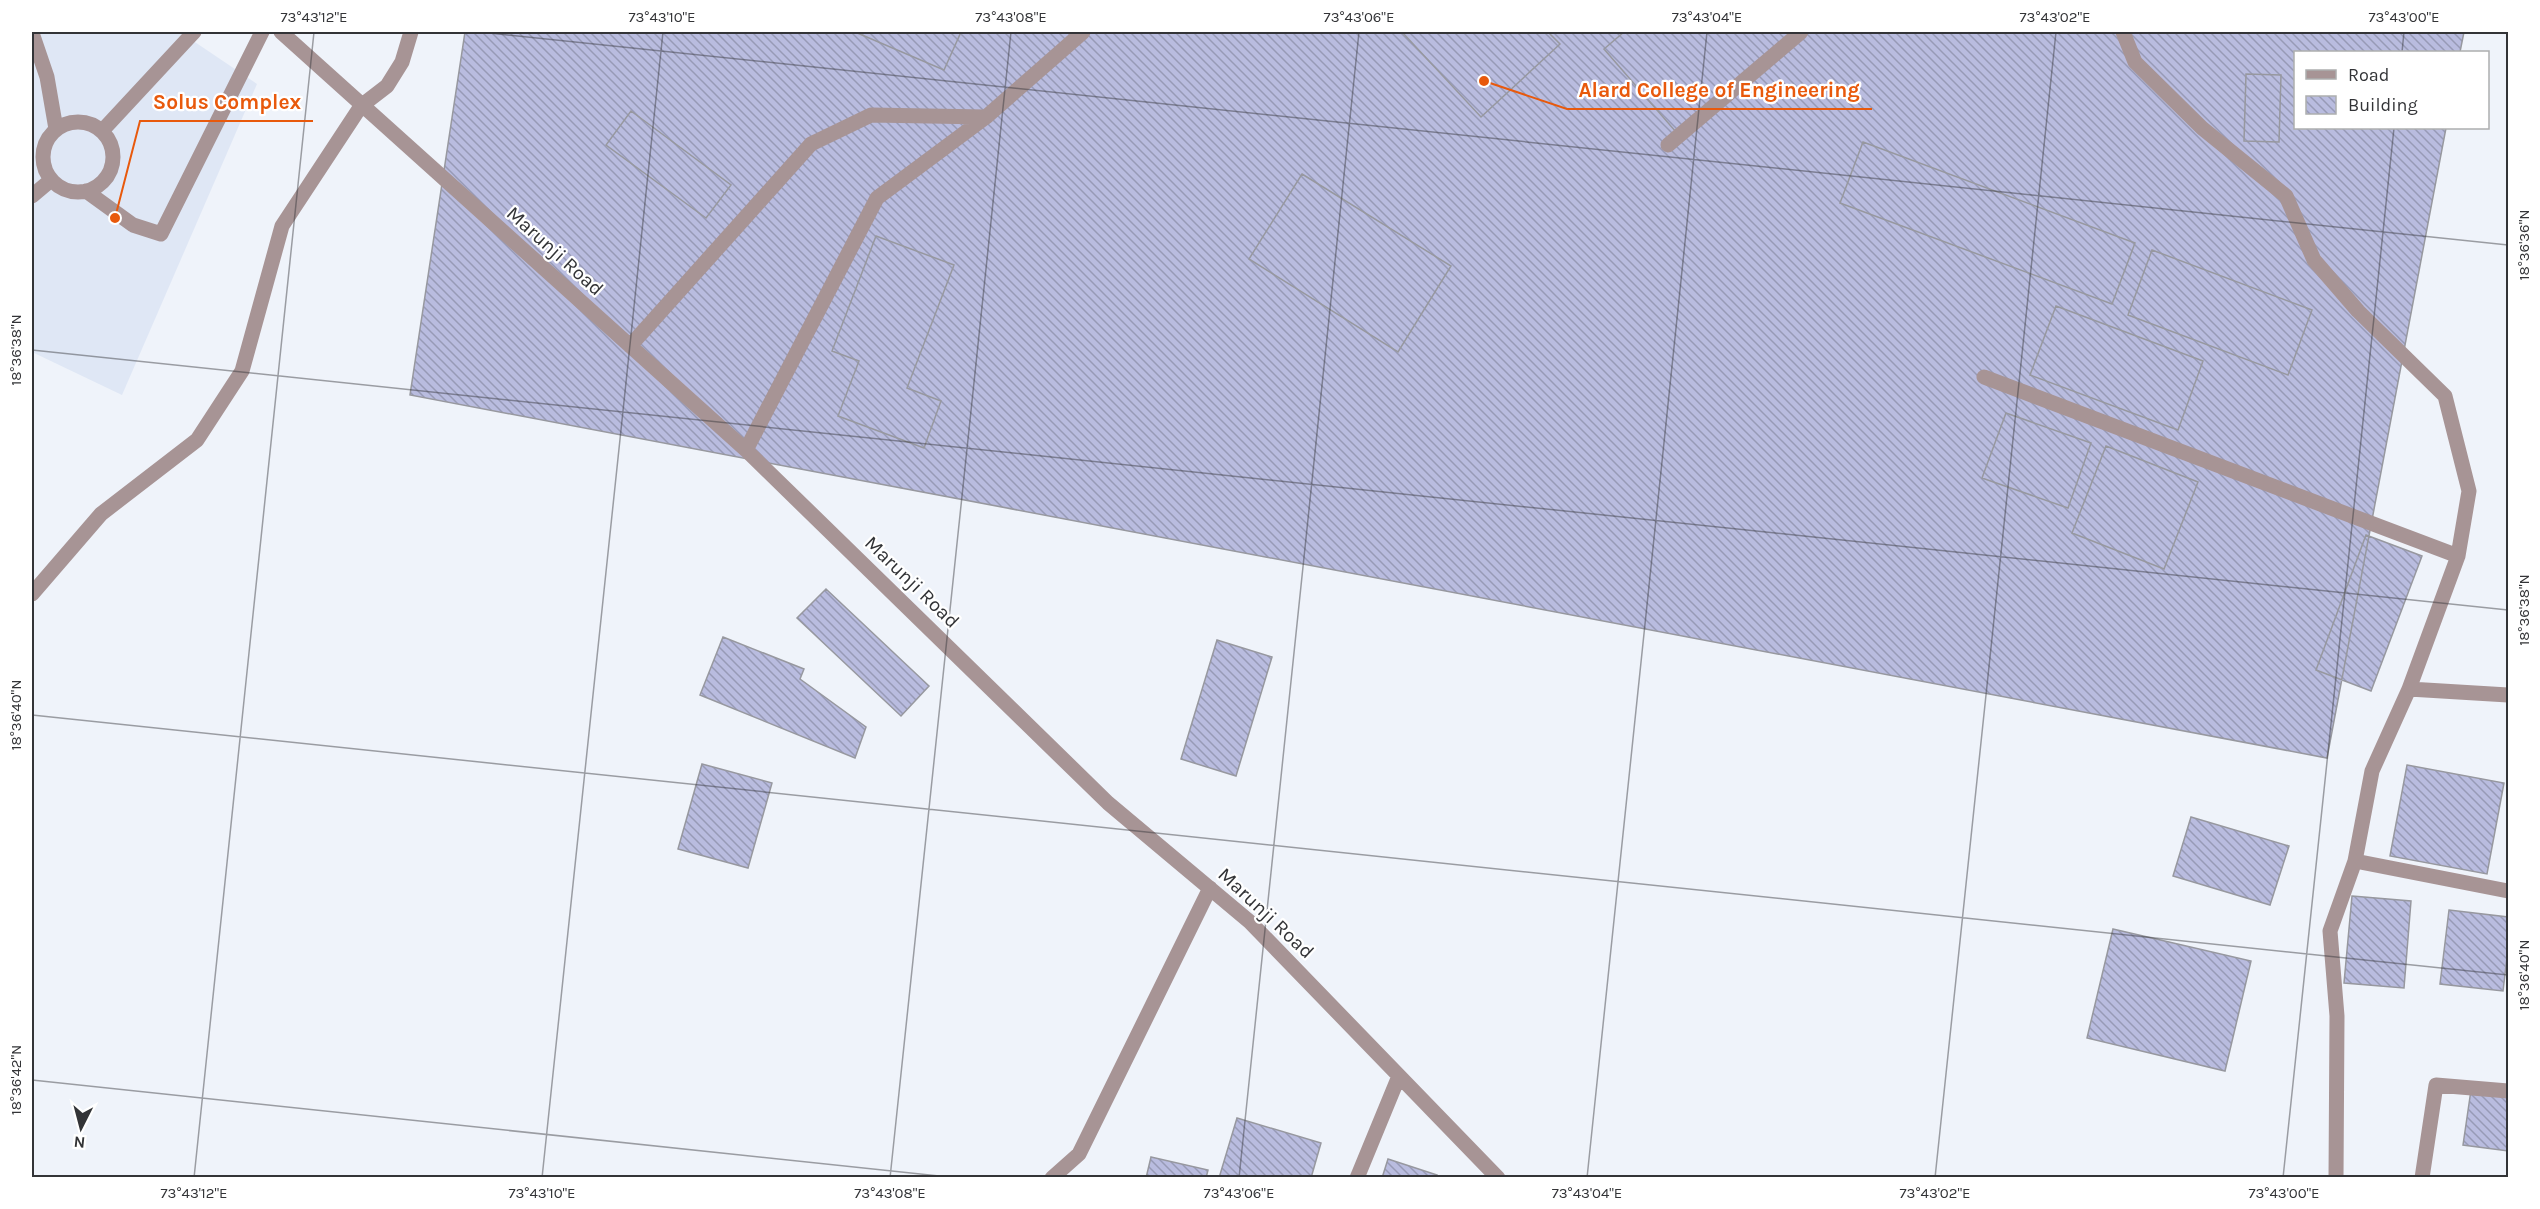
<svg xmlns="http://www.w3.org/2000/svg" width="2540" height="1209" font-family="Karla,sans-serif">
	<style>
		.built { fill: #dfe7f5 }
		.building { fill: url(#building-back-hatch); stroke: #97989f; stroke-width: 1.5 }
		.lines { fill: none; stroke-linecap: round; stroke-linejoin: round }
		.minor { stroke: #a79495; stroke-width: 15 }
		.ticks { fill: none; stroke: #333437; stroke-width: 1.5; stroke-opacity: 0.45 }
		.labels { text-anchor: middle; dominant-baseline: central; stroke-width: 4.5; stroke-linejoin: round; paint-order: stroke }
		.street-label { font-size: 20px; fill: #333437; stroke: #fff }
		.leader { fill: none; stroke: #e8590c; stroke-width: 2 }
		.callout-dot { fill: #e8590c; stroke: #fff; stroke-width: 2 }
		.callout-label { font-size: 21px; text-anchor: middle; font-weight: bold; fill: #e8590c; stroke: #fff; stroke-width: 4.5; stroke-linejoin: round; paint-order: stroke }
		.neatline { fill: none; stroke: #333437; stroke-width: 2 }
		.ticks-label { font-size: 15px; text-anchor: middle; fill: #333437 }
	</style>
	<defs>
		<pattern id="building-back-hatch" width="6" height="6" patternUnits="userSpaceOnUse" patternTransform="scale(1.5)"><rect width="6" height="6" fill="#b9bcdf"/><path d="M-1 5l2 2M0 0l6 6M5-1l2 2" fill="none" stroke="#979ab6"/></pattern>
	</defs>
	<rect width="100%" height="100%" fill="#eff3fa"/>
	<path class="built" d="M 32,32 L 180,32 L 257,84 L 122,395 L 32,352 Z"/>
	<path class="building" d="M 465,32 L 2464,32 L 2460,52 L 2296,52 L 2296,128 L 2446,128 L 2327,758 L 410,395 Z
		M 855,32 L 961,32 L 944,70 Z
		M 1402,32 L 1548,32 L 1560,44 L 1481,117 Z
		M 1624,32 L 1792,32 L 1676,132 L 1604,49 Z
		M 2246,74 L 2281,75 L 2279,142 L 2244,141 Z
		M 631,111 L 731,185 L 706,218 L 606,145 Z
		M 1863,142 L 2135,243 L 2112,304 L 1840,203 Z
		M 1302,174 L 1451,266 L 1398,352 L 1249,259 Z
		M 876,236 L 954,265 L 907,388 L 941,401 L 924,448 L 838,416 L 859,361 L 832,351 Z
		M 2152,250 L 2312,310 L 2288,375 L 2128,315 Z
		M 2056,306 L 2203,361 L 2178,430 L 2030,375 Z
		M 2006,413 L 2091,443 L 2068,508 L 1982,478 Z
		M 2106,446 L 2198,482 L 2164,569 L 2072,533 Z
		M 2366,535 L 2422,556 L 2371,691 L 2316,670 Z
		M 826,589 L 929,686 L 901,716 L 797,618 Z
		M 723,637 L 804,669 L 800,679 L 866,727 L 855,758 L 700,695 Z
		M 1217,640 L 1272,657 L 1236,776 L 1181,759 Z
		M 702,764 L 772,783 L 748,868 L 678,849 Z
		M 2407,765 L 2504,783 L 2487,874 L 2390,856 Z
		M 2191,817 L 2289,846 L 2270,905 L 2173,876 Z
		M 2352,896 L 2411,901 L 2404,988 L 2344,983 Z
		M 2449,910 L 2508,917 L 2508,949 L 2503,991 L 2440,984 Z
		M 2113,929 L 2251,961 L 2225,1071 L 2087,1038 Z
		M 2471,1090 L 2508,1095 L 2508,1151 L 2463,1145 Z
		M 1237,1118 L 1321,1143 L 1311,1178 L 1219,1178 Z
		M 1151,1157 L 1208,1170 L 1206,1178 L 1146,1178 Z
		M 1388,1159 L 1437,1175 L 1436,1178 L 1382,1178 Z"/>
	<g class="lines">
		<path class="minor" d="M 281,32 L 746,450 L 1108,803 L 1250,922 L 1498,1178
			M 2123,32 L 2135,62 L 2202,128 L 2286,196 L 2314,260 L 2358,311 L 2445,396 L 2469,491 L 2458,556 L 2409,689 L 2508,695
			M 32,33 L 47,77 L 56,129
			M43 157a35 35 0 1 1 70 0a35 35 0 1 1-70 0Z
			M 102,131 L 194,32
			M 1668,145 L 1801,32
			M 86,191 L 133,225 L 161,234 L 262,32
			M 32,196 L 51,180
			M 630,346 L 811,144 L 871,115 L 986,117
			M 1984,377 L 2458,556
			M 746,450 L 877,198 L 986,117 L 1083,32
			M 32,594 L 101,514 L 197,440 L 242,371 L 282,226 L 361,106 L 387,86 L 402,62 L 411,32
			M 2355,861 L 2508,891
			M 1052,1178 L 1079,1154 L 1210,888
			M 1357,1178 L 1399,1076
			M 2336,1178 L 2337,1016 L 2330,931 L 2355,861 L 2372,771 L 2409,689
			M 2422,1178 L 2436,1085 L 2508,1091"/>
	</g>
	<path class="ticks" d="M 480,32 L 2508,245M 2402,52 L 2404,32M 32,350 L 2508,610M 32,715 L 2508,975M 32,1080 L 958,1178M 194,1178 L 314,32M 542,1178 L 663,32M 890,1178 L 1011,32M 1239,1178 L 1359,32M 1587,1178 L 1707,32M 1935,1178 L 2056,32M 2283,1178 L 2394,128"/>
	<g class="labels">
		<g class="street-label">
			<text transform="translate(555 251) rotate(42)">Marunji Road</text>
			<text transform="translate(912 582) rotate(44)">Marunji Road</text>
			<text transform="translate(1266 913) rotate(43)">Marunji Road</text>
		</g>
	</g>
	<path class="leader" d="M1484 81L1567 109H1872M115 218L140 121H313"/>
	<g class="callout-dot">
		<circle cx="1484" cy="81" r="6"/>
		<circle cx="115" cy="218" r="6"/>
	</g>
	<g class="callout-label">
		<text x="1719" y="97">Alard College of Engineering</text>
		<text x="227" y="109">Solus Complex</text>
	</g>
	<rect width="2540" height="1209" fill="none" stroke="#ffffff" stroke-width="66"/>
	<rect x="2294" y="51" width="195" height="78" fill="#ffffff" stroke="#adaeaf" stroke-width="1.5"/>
	<rect x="2306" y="70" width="30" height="9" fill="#a79495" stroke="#adaeaf" stroke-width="1.5"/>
	<text x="2348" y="81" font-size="18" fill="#333437">Road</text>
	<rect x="2306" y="96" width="30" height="18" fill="url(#building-back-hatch)" stroke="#adaeaf" stroke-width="1.5"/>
	<text x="2348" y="111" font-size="18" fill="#333437">Building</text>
	<g transform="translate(81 1128) rotate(186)" stroke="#ffffff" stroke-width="4.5" paint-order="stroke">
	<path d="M0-4.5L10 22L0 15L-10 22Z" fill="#333437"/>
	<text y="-9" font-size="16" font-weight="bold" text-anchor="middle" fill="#333437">N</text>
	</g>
	<rect x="33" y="33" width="2474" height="1143" class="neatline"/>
	<g class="ticks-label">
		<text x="314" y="22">73°43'12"E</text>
		<text x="662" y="22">73°43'10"E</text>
		<text x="1011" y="22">73°43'08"E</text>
		<text x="1359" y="22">73°43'06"E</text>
		<text x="1707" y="22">73°43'04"E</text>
		<text x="2055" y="22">73°43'02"E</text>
		<text x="2404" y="22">73°43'00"E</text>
		<text transform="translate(2524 245) rotate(-90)" y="5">18°36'36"N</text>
		<text transform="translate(16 350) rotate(-90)" y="5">18°36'38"N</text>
		<text transform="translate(2524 610) rotate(-90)" y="5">18°36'38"N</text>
		<text transform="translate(16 715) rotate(-90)" y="5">18°36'40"N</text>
		<text transform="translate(2524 975) rotate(-90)" y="5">18°36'40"N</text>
		<text transform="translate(16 1080) rotate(-90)" y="5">18°36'42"N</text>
		<text x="194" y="1198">73°43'12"E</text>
		<text x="542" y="1198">73°43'10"E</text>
		<text x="890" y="1198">73°43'08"E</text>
		<text x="1239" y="1198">73°43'06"E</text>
		<text x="1587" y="1198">73°43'04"E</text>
		<text x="1935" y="1198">73°43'02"E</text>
		<text x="2284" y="1198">73°43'00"E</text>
	</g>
</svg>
